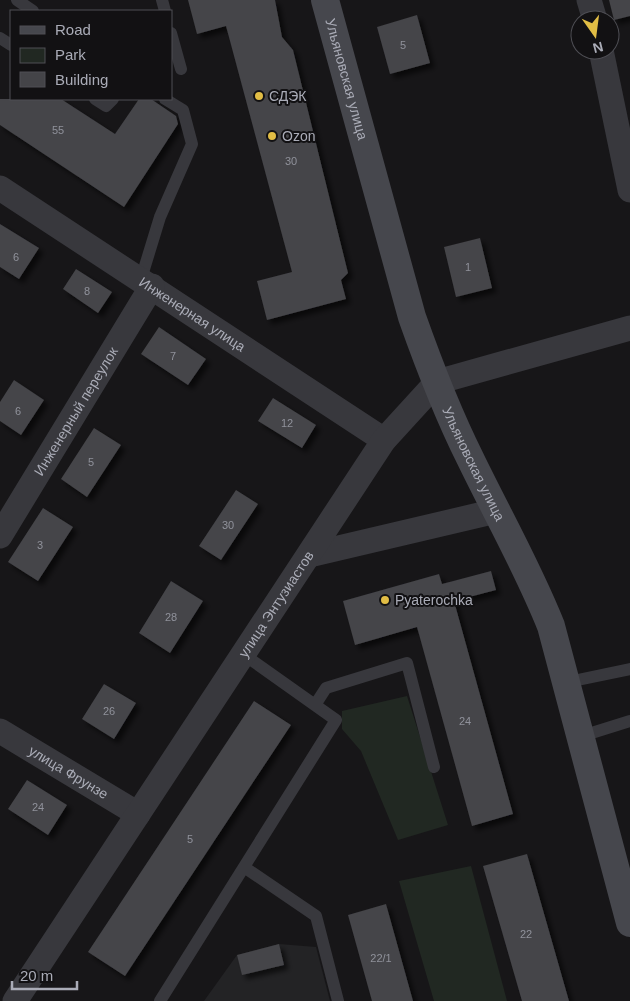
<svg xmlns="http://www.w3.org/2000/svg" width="630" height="1001" font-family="Arial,sans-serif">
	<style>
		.built { fill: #232325 }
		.green { fill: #212822 }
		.building { fill: #444448; filter: url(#shadow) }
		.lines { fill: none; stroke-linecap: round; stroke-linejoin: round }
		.service { stroke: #38383d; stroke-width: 12 }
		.minor { stroke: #38383d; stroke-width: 25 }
		.secondary { stroke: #46474d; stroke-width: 28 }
		.poi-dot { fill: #e1bd45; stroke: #121113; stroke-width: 2 }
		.labels { text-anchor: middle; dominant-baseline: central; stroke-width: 4; stroke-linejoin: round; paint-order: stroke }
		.number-label { font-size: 11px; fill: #90929b }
		.street-label { font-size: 14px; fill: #aaacb7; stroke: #121113 }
		.poi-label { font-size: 14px; fill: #aaacb7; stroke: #121113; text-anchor: start }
	</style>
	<defs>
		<filter id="shadow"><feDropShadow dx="4.5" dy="4.5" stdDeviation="2.5" flood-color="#0009"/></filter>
	</defs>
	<rect width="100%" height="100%" fill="#171618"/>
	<path class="built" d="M 279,944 L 316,947 L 330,1001 L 204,1001 L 237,955 Z"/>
	<path class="green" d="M 407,696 L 448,825 L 398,840 L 361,751 L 342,729 L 342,711 Z
		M 471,866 L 507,1001 L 434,1001 L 399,881 Z"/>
	<path class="building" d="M 188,0 L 275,0 L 282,37 L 293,50 L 348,273 L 341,280 L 346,299 L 267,320 L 257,281 L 292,272 L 226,26 L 197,34 Z
		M 609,0 L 630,0 L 630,16 L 614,20 Z
		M 417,15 L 430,63 L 390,74 L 377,27 Z
		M 0,99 L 61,99 L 115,134 L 139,99 L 151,99 L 176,116 L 178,124 L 124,207 L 0,125 Z
		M 0,224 L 39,248 L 19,279 L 0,267 Z
		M 480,238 L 492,288 L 456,297 L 444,247 Z
		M 76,269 L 112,292 L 98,313 L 63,289 Z
		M 159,327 L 206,359 L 188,385 L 141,354 Z
		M 14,380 L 44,400 L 21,435 L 0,421 L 0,402 Z
		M 273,398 L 316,425 L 302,448 L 258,421 Z
		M 94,428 L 121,445 L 87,497 L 61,479 Z
		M 236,490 L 258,504 L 221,560 L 199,546 Z
		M 43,508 L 73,527 L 38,581 L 8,562 Z
		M 491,571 L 496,590 L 454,601 L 513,814 L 472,826 L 417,627 L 355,645 L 343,601 L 439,574 L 442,584 Z
		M 171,581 L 203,601 L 170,653 L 139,633 Z
		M 104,684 L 136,703 L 114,739 L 82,719 Z
		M 254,701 L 291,725 L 125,976 L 88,952 Z
		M 27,780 L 67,805 L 48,835 L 8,809 Z
		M 527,854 L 569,1001 L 522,1001 L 483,866 Z
		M 386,904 L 413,1001 L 372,1001 L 348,915 Z
		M 279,944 L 284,965 L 242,975 L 237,955 Z"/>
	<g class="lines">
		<path class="service" d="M 17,0 L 33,11
			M 162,0 L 165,11
			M 171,33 L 181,69
			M 0,38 L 11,45
			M 95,99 L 106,106 L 113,99
			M 141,279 L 160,217 L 192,144 L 183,110 L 165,99
			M 568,682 L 630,669
			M 315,705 L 326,688 L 407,663 L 434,767
			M 582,736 L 630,721
			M 244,867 L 316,916 L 338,1001
			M 160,1001 L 336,720 L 243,654"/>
		<g class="minor">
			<path d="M 589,0 L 595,20"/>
			<path d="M 601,50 L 630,190"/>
			<path id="s1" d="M 0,188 L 384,440"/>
			<path id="s2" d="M 0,536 L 152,286"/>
			<path d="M 309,555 L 496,511"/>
			<path id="s3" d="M 0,731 L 138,814"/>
			<path id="s4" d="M 15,1001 L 384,440 L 437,382 L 630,328"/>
		</g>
		<path class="secondary" id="s5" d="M 325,0 L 412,317 C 429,365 447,412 470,458 C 497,514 528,568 551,626 L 630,923"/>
	</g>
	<g class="poi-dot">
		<circle cx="259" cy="96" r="5"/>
		<circle cx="272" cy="136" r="5"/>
		<circle cx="385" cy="600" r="5"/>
	</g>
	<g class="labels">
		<g class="number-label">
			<text x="403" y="45">5</text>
			<text x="58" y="130">55</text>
			<text x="291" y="161">30</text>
			<text x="16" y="257">6</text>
			<text x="468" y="267">1</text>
			<text x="87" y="291">8</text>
			<text x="173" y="356">7</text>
			<text x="18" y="411">6</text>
			<text x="287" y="423">12</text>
			<text x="91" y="462">5</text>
			<text x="228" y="525">30</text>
			<text x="40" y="545">3</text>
			<text x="171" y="617">28</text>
			<text x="109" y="711">26</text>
			<text x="465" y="721">24</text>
			<text x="38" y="807">24</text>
			<text x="190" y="839">5</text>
			<text x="526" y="934">22</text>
			<text x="381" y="958">22/1</text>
		</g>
		<g class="street-label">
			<text stroke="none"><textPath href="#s5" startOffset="82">Ульяновская улица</textPath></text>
			<text stroke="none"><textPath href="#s1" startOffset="230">Инженерная улица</textPath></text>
			<text stroke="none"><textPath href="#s2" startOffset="146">Инженерный переулок</textPath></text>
			<text stroke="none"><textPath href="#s5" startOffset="488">Ульяновская улица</textPath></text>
			<text stroke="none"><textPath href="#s4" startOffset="475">улица Энтузиастов</textPath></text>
			<text stroke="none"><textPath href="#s3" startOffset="80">улица Фрунзе</textPath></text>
		</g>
		<g class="poi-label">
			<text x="269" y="96">СДЭК</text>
			<text x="282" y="136">Ozon</text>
			<text x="395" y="600">Pyaterochka</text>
		</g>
	</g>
	<rect x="10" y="10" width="162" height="90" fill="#121113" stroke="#4f4f55"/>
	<rect x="20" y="26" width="25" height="8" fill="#46474d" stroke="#4f4f55"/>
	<text x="55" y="35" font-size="15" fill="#aaacb7">Road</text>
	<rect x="20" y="48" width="25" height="15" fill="#212822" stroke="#4f4f55"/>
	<text x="55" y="60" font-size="15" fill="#aaacb7">Park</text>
	<rect x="20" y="72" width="25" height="15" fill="#444448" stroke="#4f4f55"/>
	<text x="55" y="85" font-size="15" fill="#aaacb7">Building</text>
	<g transform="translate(595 35) rotate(166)"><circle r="24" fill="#121113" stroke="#4f4f55"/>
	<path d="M0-4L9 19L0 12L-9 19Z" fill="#e1bd45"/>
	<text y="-8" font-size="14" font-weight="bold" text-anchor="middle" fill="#aaacb7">N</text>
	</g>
	<path d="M12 981v8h65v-8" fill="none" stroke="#aaacb7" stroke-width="2.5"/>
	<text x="20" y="981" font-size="15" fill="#aaacb7" stroke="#121113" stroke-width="4" paint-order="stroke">20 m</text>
</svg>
